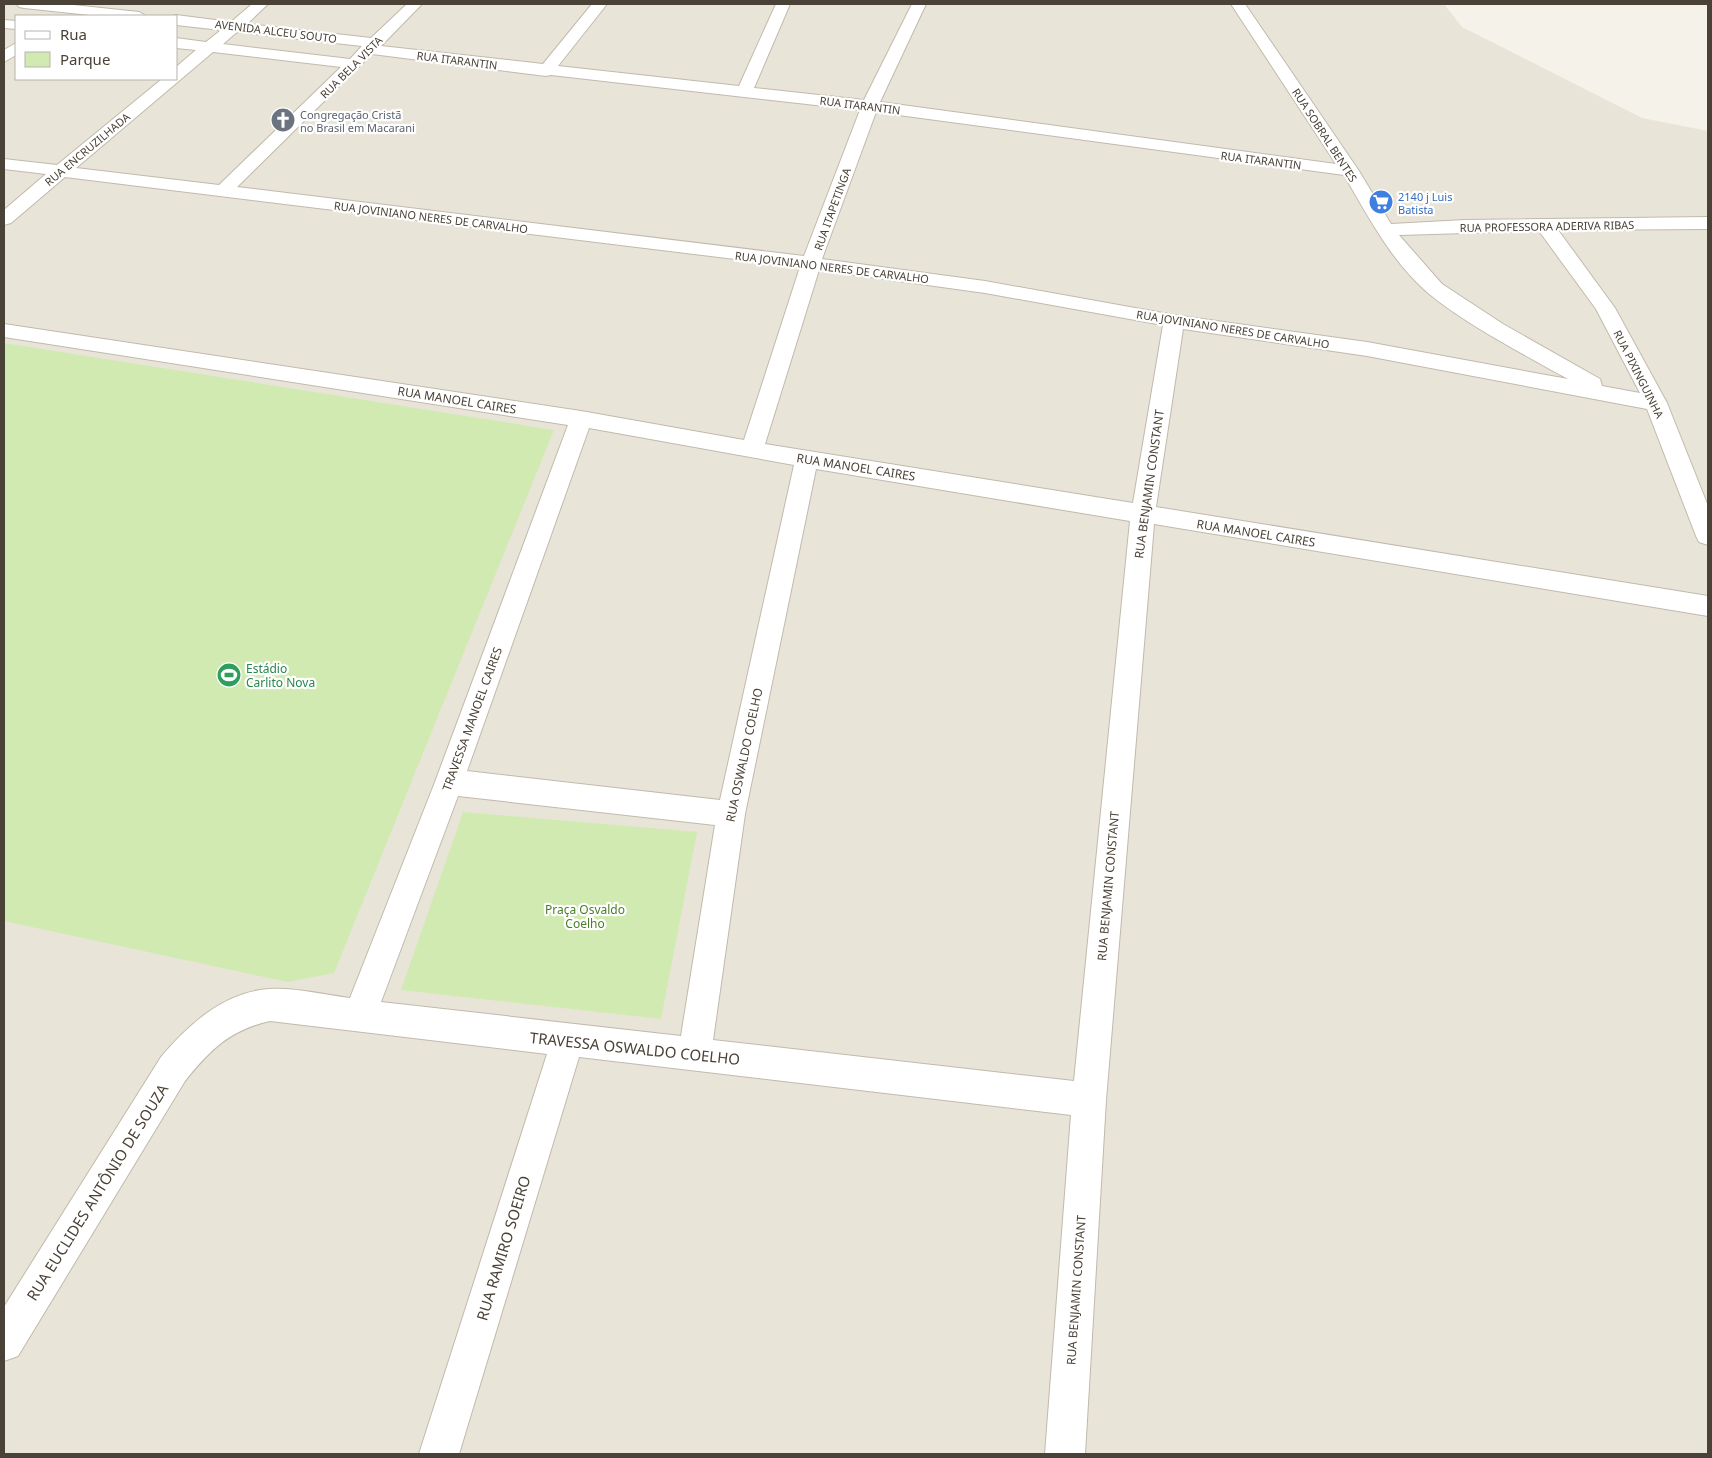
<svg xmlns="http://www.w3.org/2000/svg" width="1712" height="1458" font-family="'Noto Sans',sans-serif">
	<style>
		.residential { fill: #e9e4d8; fill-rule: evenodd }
		.green { fill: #d1eab2 }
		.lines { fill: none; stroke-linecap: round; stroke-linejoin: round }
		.minor-casing { stroke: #c1baac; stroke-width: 2 }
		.minor { fill: #fff; fill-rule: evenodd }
		.labels { text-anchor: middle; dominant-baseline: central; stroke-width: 4.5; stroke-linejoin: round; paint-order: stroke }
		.far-street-label { font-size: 11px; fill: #4a4237; stroke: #fff }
		.far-worship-label { font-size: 11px; fill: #5b616d; stroke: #fff; text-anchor: start }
		.far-shop-label { font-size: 11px; fill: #366cbe; stroke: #fff; text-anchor: start }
		.street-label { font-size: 12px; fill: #4a4237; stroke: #fff }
		.leisure-label { font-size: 12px; fill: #27864d; stroke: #fff; text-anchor: start }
		.park-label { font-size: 12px; fill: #497e28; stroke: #fff }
		.near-street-label { font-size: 15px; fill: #4a4237; stroke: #fff }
	</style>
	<rect width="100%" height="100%" fill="#f5f2ea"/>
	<path class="residential" d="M 4,4 L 1444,4 L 1462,27 L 1642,118 L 1708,131 L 1708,1454 L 4,1454 ZM 16,16 L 176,16 L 176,79 L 16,79 Z"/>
	<path class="green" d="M 4,343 L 554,430 L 334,973 L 288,982 L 4,921 Z
		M 463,812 L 697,832 L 661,1019 L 401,990 Z"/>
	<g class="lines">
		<defs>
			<path id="minor" d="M 17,4 L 64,4 L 139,12 L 146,16 L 99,16 L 24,8 L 19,7 Z
				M 252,4 L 268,4 L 247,24 L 371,38 L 407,4 L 422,4 L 381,46 L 543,64 L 592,4 L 607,4 L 558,66 L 739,86 L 776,4 L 790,4 L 754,88 L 864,100 L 912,4 L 926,4 L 880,102 L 1336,164 L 1231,4 L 1245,4 L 1359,171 L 1391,224 L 1465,220 L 1708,217 L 1708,229 L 1558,230 L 1615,308 L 1667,403 L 1708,506 L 1708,545 L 1699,542 L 1696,536 L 1647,409 L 1367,356 L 1183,329 L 1156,507 L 1708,596 L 1708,616 L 1154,524 L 1106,1100 L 1085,1454 L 1045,1454 L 1071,1115 L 579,1057 L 459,1454 L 419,1454 L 547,1054 L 270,1021 C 230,1030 210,1050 185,1081 L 18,1356 L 4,1361 L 4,1307 L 161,1057 C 188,1025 224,992 269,989 C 292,987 327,995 350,998 L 435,782 L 568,425 L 4,337 L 4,324 L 581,411 L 744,440 L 800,267 L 65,177 L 11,223 L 4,225 L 4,210 L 46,174 L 4,169 L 4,159 L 57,165 L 162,79 L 176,79 L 176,67 L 196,50 L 176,48 L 176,38 L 206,42 L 221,30 L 176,25 L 176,16 L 173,16 L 176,15 L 231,22 ZM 237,32 L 362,46 L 350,59 L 223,44 ZM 213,52 L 341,67 L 219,185 L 76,168 ZM 372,54 L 546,76 L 551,75 L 860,110 L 804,256 L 237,187 ZM 876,112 L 1344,175 C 1368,216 1391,261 1428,293 C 1467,325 1523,354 1568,379 L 1367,342 L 1174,315 L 985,281 L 822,259 ZM 1539,231 L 1596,309 L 1640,393 L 1602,386 L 1600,379 L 1503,324 L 1442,284 L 1399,235 ZM 819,270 L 985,293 L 1163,325 L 1133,503 L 765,444 ZM 589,428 L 794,465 L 720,800 L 467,771 ZM 816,469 L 1130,521 L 1074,1081 L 713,1040 L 745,814 ZM 458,796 L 715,825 L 681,1036 L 381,1002 Z
				M 4,20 L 16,21 L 16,29 L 4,28 Z
				M 16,43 L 16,55 L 4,62 L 4,50 Z"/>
		</defs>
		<use href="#minor" class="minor-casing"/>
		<use href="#minor" class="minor"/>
	</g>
	<defs>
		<symbol id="church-disc" viewBox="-11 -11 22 22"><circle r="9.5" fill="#6b7280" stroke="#fff"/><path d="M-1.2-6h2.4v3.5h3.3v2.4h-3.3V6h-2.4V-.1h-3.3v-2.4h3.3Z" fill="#fff"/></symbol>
		<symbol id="supermarket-disc" viewBox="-11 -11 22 22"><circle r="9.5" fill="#3f7fe0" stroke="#fff"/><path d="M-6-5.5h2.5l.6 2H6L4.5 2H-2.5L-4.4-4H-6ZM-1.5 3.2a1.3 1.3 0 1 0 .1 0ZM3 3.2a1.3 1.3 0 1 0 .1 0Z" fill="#fff"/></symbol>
		<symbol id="stadium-disc" viewBox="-11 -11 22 22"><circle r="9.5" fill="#2e9e5b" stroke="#fff"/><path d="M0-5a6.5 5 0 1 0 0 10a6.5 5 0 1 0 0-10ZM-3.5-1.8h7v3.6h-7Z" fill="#fff"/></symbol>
	</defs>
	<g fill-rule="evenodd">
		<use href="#church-disc" x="269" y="106" width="28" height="28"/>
		<use href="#supermarket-disc" x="1367" y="188" width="28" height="28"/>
		<use href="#stadium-disc" x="215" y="661" width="28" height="28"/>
	</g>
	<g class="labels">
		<g class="far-street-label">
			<text transform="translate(276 31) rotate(7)">AVENIDA ALCEU SOUTO</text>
			<text transform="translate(457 60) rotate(7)">RUA ITARANTIN</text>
			<text transform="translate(351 67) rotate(-45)">RUA BELA VISTA</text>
			<text transform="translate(860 105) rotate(7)">RUA ITARANTIN</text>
			<text transform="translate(1325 135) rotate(57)">RUA SOBRAL BENTES</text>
			<text transform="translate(87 149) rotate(-40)">RUA ENCRUZILHADA</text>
			<text transform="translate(1261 160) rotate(7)">RUA ITARANTIN</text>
			<text transform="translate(832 209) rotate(-70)">RUA ITAPETINGA</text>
			<text transform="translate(431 217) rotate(7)">RUA JOVINIANO NERES DE CARVALHO</text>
			<text transform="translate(1547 226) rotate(-1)">RUA PROFESSORA ADERIVA RIBAS</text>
			<text transform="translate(832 267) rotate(7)">RUA JOVINIANO NERES DE CARVALHO</text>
			<text transform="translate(1233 329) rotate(9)">RUA JOVINIANO NERES DE CARVALHO</text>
			<text transform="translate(1639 374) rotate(63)">RUA PIXINGUINHA</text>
		</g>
		<g class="far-worship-label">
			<text x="300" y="114">Congregação Cristã<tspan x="300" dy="13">no Brasil em Macarani</tspan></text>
		</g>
		<g class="far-shop-label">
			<text x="1398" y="196">2140 j Luis<tspan x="1398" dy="13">Batista</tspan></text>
		</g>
		<g class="street-label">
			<text transform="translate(457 400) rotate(9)">RUA MANOEL CAIRES</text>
			<text transform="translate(856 467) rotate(9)">RUA MANOEL CAIRES</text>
			<text transform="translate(1149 484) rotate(-82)">RUA BENJAMIN CONSTANT</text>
			<text transform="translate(1256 533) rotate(9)">RUA MANOEL CAIRES</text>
			<text transform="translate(472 719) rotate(-70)">TRAVESSA MANOEL CAIRES</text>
			<text transform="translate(744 755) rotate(-78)">RUA OSWALDO COELHO</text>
			<text transform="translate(1108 886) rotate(-85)">RUA BENJAMIN CONSTANT</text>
			<text transform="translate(1076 1290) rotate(-86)">RUA BENJAMIN CONSTANT</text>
		</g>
		<g class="leisure-label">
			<text x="246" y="668">Estádio<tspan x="246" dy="14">Carlito Nova</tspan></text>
		</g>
		<g class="park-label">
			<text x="585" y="909">Praça Osvaldo<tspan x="585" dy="14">Coelho</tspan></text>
		</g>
		<g class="near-street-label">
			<text transform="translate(635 1048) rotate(6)">TRAVESSA OSWALDO COELHO</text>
			<text transform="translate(97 1192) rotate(-58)">RUA EUCLIDES ANTÔNIO DE SOUZA</text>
			<text transform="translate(503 1248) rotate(-73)">RUA RAMIRO SOEIRO</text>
		</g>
	</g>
	<rect width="1712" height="1458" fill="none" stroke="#4a4237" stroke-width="10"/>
	<rect x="15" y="15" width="162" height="65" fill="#ffffff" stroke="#b7b3af"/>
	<rect x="25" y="31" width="25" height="8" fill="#ffffff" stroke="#b7b3af"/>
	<text x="60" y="40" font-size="15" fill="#4a4237">Rua</text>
	<rect x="25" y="52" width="25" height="15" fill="#d1eab2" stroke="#b7b3af"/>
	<text x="60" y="65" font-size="15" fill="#4a4237">Parque</text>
</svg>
